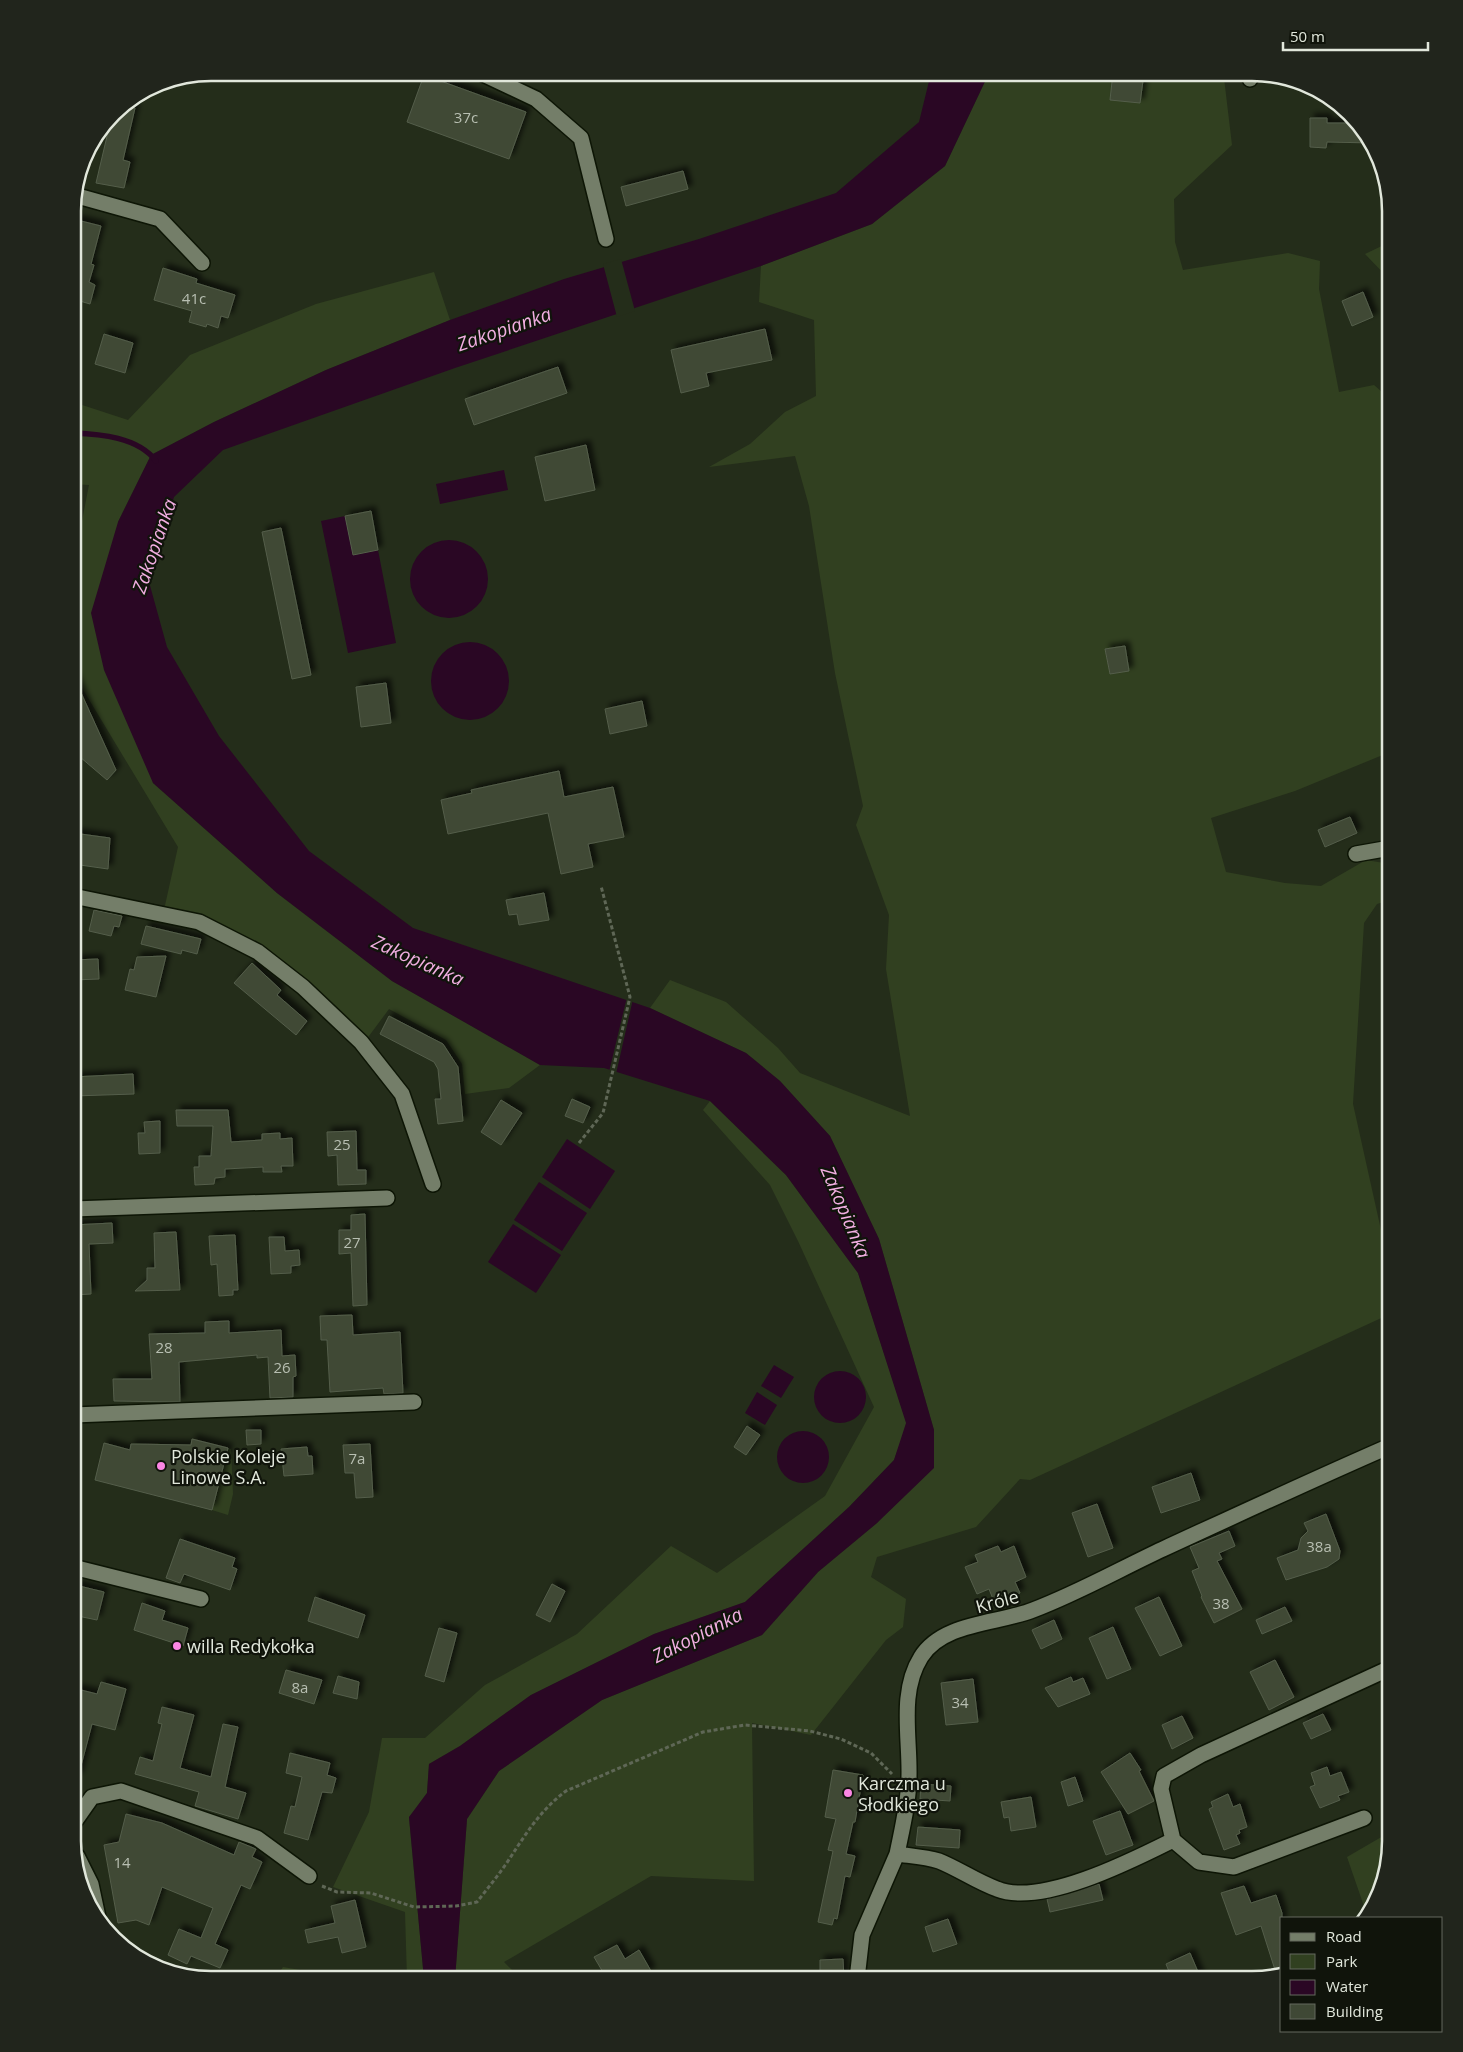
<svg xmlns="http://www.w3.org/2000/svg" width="1463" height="2052" font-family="'Open Sans',sans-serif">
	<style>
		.green { fill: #314020 }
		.water { fill: #2a0724 }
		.pier { fill: #242d1a }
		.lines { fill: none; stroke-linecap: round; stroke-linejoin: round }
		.stream { stroke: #2a0724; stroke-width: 5.5 }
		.building { fill: #3f4835; stroke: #545e4a; filter: url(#shadow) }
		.minor-casing { stroke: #0d1505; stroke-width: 18 }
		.path { stroke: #5f6756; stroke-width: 3; stroke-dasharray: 4 2.5; stroke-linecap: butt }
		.minor { stroke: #747e69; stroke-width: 15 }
		.poi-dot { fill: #fc86e4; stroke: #10140b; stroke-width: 2 }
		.labels { text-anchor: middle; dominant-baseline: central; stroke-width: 4.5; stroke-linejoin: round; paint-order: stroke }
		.number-label { font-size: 15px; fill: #b8bfb2 }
		.poi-label { font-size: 18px; fill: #e1e7db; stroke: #10140b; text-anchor: start }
		.street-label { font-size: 18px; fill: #e1e7db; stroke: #10140b }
		.water-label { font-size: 19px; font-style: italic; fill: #f1aee1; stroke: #10140b }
		.rim { fill: none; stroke: #e1e7db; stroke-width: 2.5 }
	</style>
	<defs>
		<filter id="shadow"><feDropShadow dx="4.5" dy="-4.5" stdDeviation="2.5" flood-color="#0009"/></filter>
	</defs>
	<rect width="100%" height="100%" fill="#242d1a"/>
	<path class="green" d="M 989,73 L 1263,73 L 1224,78 L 1232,145 L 1174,199 L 1175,242 L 1183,270 L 1288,253 L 1320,261 L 1319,289 L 1339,392 L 1374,385 L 1390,399 L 1390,752 L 1295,791 L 1211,818 L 1226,872 L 1285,883 L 1321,886 L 1366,860 L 1390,864 L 1390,900 L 1377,904 L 1364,923 L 1353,1104 L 1383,1239 L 1390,1258 L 1390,1314 L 1030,1480 L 1020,1479 L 976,1527 L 877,1557 L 871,1577 L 906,1599 L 903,1627 L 886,1640 L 811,1735 L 752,1723 L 754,1881 L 651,1876 L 504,1962 L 516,1974 L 517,1979 L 455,1979 L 467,1819 L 499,1771 L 602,1700 L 762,1635 L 818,1572 L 877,1523 L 934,1430 L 879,1239 L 830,1136 L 780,1081 L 746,1053 L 650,1008 L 670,980 L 726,1002 L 778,1048 L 800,1073 L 910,1116 L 886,969 L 889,915 L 856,825 L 863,806 L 835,673 L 809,506 L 795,456 L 709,467 L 750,444 L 785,412 L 816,396 L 814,320 L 759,302 L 761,266 L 872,224 L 945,166 Z
		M 1390,242 L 1390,280 L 1365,254 Z
		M 434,272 L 450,320 L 326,370 L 214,422 L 151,455 L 118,522 L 153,783 L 277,893 L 392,981 L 540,1065 L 509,1088 L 465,1094 L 462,1064 L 446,1040 L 389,1009 L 366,1040 L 285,966 L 164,910 L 178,847 L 82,688 L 73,642 L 73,567 L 89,485 L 73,484 L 73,402 L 128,420 L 190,355 L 316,304 Z
		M 710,1101 L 786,1175 L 858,1273 L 907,1424 L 894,1460 L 849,1507 L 745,1602 L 654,1634 L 531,1695 L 460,1746 L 429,1764 L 427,1793 L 409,1818 L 424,1979 L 407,1979 L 405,1912 L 333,1887 L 369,1812 L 382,1738 L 425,1738 L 485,1685 L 577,1634 L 671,1546 L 717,1573 L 825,1496 L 874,1407 L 798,1241 L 770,1185 L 703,1110 Z
		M 227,1448 L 231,1449 L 233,1494 L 228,1515 L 212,1510 Z
		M 1390,1832 L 1390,1841 L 1372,1910 L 1367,1915 L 1347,1857 Z
		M 283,1967 L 352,1979 L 275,1979 Z"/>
	<path class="water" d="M 931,73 L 989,73 L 945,166 L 872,224 L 761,266 L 455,368 L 223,450 L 174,497 L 149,582 L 167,647 L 219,736 L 309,851 L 413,928 L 650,1008 L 746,1053 L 780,1081 L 830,1136 L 879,1239 L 934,1430 L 934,1468 L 877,1523 L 818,1572 L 762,1635 L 602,1700 L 499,1771 L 467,1819 L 455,1979 L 424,1979 L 409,1817 L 427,1793 L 429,1764 L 460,1746 L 531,1695 L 654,1634 L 745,1602 L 849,1507 L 894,1460 L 906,1423 L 858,1273 L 786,1175 L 710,1101 L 604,1068 L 540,1065 L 392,981 L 277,893 L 153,783 L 104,670 L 91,613 L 118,522 L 151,455 L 214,422 L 326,370 L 450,320 L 564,279 L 699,239 L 836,193 L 919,122 Z
		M 504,470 L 508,490 L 440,504 L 436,484 Z
		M 345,516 L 353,555 L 378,550 L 396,643 L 348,653 L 321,521 Z
		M410 579a39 39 0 1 1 78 0a39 39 0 1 1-78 0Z
		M431 681a39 39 0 1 1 78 0a39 39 0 1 1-78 0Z
		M 567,1139 L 615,1171 L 590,1209 L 542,1177 Z
		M 539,1182 L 587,1213 L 562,1251 L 514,1220 Z
		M 513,1224 L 561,1255 L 536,1293 L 488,1262 Z
		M 774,1365 L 794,1377 L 781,1398 L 761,1386 Z
		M814 1397a26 26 0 1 1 52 0a26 26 0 1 1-52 0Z
		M 757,1392 L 777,1405 L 765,1425 L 745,1413 Z
		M777 1457a26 26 0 1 1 52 0a26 26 0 1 1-52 0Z"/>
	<path class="pier" d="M 621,259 L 635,311 L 617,317 L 603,264 Z
		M 627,997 L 633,999 L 616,1074 L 609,1072 Z"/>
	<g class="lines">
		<path class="stream" d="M 73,433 C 100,434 138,437 156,461"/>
	</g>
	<path class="building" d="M 1113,73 L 1144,73 L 1140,103 L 1110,100 Z
		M 424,75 L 526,112 L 509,159 L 407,122 Z
		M 124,106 L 135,108 L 123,160 L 130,162 L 124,188 L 96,183 L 108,132 L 105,132 L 108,121 L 113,113 Z
		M 1310,118 L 1327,118 L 1327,123 L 1353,123 L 1372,143 L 1327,142 L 1326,148 L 1310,147 Z
		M 683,171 L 688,189 L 626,206 L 621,187 Z
		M 73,219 L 101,226 L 91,264 L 94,265 L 89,282 L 95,285 L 90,304 L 73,299 Z
		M 163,268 L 197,279 L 196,283 L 235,295 L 228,318 L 221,316 L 218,328 L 207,324 L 206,327 L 189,322 L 192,311 L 154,300 Z
		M 1363,292 L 1373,317 L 1352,326 L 1342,301 Z
		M 765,329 L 772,360 L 706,373 L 709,386 L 681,393 L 671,350 Z
		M 104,334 L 133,343 L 125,373 L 95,364 Z
		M 558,367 L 567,393 L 474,425 L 465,399 Z
		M 586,445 L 595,490 L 545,501 L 535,457 Z
		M 371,511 L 378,550 L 353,555 L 345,516 Z
		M 281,528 L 311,675 L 292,679 L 262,532 Z
		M 1125,646 L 1129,671 L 1110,674 L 1105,649 Z
		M 73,675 L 116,770 L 107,780 L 73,751 L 73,739 L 80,737 L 73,722 Z
		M 386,683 L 391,723 L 361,727 L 356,687 Z
		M 642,701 L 647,726 L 610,734 L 605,709 Z
		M 559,771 L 564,797 L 613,787 L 624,837 L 588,844 L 593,867 L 561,874 L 548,813 L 448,834 L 441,800 L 472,793 L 471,790 Z
		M 1350,817 L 1357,833 L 1325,847 L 1318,830 Z
		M 73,833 L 110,838 L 108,869 L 73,864 Z
		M 544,893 L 549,920 L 519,925 L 517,914 L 509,915 L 506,900 Z
		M 94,910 L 122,916 L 119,927 L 114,926 L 111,936 L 89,931 Z
		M 146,926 L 201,939 L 197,954 L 182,950 L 181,954 L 141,944 Z
		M 166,956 L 156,997 L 125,990 L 130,969 L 134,970 L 137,957 Z
		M 98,959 L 99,979 L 73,980 L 73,960 Z
		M 252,963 L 281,990 L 277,995 L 307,1021 L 296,1035 L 234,983 Z
		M 389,1016 L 443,1044 L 458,1067 L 463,1121 L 438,1124 L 435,1099 L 441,1099 L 438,1069 L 434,1062 L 380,1034 Z
		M 133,1074 L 134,1094 L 73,1096 L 73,1077 Z
		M 572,1099 L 590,1107 L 583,1123 L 565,1116 Z
		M 501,1100 L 522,1113 L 501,1145 L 481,1132 Z
		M 176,1110 L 228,1110 L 231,1142 L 262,1140 L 262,1134 L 280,1133 L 280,1139 L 292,1138 L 293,1166 L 281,1166 L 282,1172 L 263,1172 L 263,1167 L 225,1169 L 225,1177 L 215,1178 L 214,1184 L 195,1185 L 194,1167 L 199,1167 L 199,1156 L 211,1156 L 213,1126 L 177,1126 Z
		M 160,1121 L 160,1153 L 139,1154 L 138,1133 L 145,1133 L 144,1122 Z
		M 356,1131 L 357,1170 L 366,1170 L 366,1184 L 338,1185 L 337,1155 L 328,1156 L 327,1132 Z
		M 365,1214 L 367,1305 L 353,1306 L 351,1253 L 339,1254 L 339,1230 L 351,1230 L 351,1215 Z
		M 112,1223 L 113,1243 L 89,1244 L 91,1294 L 73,1295 L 73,1225 Z
		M 176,1232 L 180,1290 L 135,1291 L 147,1280 L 147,1268 L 155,1268 L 154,1233 Z
		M 235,1235 L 238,1290 L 233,1290 L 233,1295 L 219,1296 L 217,1264 L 211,1265 L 209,1236 Z
		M 269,1237 L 284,1237 L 285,1251 L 299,1250 L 300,1265 L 291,1266 L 291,1273 L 271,1274 Z
		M 352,1315 L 353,1335 L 400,1332 L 403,1393 L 384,1394 L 383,1388 L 330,1392 L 327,1340 L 321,1340 L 320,1316 Z
		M 229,1321 L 229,1333 L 281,1330 L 282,1356 L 295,1355 L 296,1376 L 293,1377 L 293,1397 L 270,1398 L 268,1357 L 257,1358 L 257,1355 L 179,1362 L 180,1402 L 114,1401 L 113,1379 L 152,1379 L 149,1334 L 205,1333 L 205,1322 Z
		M 747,1426 L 760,1435 L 746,1455 L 734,1447 Z
		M 246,1430 L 261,1430 L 261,1444 L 247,1445 Z
		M 192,1439 L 228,1448 L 212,1510 L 95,1480 L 104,1443 L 130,1450 L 131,1444 L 191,1445 Z
		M 370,1444 L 373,1497 L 356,1498 L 354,1473 L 345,1473 L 343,1445 Z
		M 307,1447 L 308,1456 L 312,1456 L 313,1474 L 284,1476 L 281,1449 Z
		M 1191,1473 L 1200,1500 L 1161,1513 L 1152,1487 Z
		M 1097,1504 L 1113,1548 L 1088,1557 L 1072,1513 Z
		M 1326,1514 L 1340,1551 L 1339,1559 L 1327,1567 L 1286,1580 L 1277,1558 L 1298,1550 L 1301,1538 L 1308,1531 L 1304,1523 Z
		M 1229,1531 L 1235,1546 L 1219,1553 L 1222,1559 L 1217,1561 L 1242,1609 L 1214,1623 L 1201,1597 L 1202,1596 L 1192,1571 L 1199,1568 L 1190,1547 Z
		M 180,1539 L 235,1558 L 232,1567 L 237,1569 L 230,1590 L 184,1574 L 180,1583 L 166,1578 Z
		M 998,1546 L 1001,1552 L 1014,1546 L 1026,1577 L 1015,1582 L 1020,1593 L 995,1604 L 989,1589 L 977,1594 L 965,1567 L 978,1562 L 975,1555 Z
		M 552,1584 L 565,1591 L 550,1622 L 536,1615 Z
		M 75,1585 L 104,1592 L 97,1620 L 73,1615 Z
		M 315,1597 L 365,1615 L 358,1638 L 308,1621 Z
		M 1159,1597 L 1182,1646 L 1160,1656 L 1135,1608 Z
		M 142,1603 L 165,1611 L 162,1620 L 188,1628 L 183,1646 L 134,1630 Z
		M 1285,1607 L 1292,1621 L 1262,1634 L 1256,1620 Z
		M 1054,1620 L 1062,1639 L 1041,1649 L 1032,1630 Z
		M 1113,1627 L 1131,1669 L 1107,1679 L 1089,1638 Z
		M 439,1628 L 457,1633 L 444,1682 L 425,1676 Z
		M 1275,1660 L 1294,1697 L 1269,1710 L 1250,1672 Z
		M 286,1670 L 322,1680 L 314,1704 L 279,1693 Z
		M 338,1676 L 359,1682 L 357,1699 L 333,1693 Z
		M 1071,1677 L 1073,1682 L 1083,1678 L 1090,1694 L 1058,1707 L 1045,1688 Z
		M 973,1679 L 978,1722 L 946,1725 L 941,1683 Z
		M 101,1682 L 126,1689 L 115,1730 L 92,1724 L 78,1777 L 73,1777 L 73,1688 L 97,1694 Z
		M 162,1707 L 194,1715 L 180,1768 L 211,1777 L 223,1724 L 238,1727 L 225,1787 L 246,1793 L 238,1819 L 195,1806 L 199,1792 L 135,1774 L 140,1757 L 153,1761 L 162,1724 L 158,1723 Z
		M 1323,1714 L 1331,1730 L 1311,1739 L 1303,1723 Z
		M 1182,1716 L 1193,1738 L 1172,1749 L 1162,1725 Z
		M 290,1753 L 330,1763 L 327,1775 L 336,1778 L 332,1793 L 322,1792 L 308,1840 L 284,1833 L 291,1806 L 295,1807 L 302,1777 L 286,1773 Z
		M 1130,1753 L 1141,1770 L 1139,1771 L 1154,1801 L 1128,1814 L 1101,1772 Z
		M 1327,1767 L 1330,1776 L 1341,1772 L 1349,1792 L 1338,1796 L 1340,1800 L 1320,1808 L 1310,1787 L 1315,1785 L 1311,1773 Z
		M 833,1770 L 863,1775 L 855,1822 L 853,1822 L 846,1854 L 855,1856 L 850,1877 L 845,1876 L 837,1919 L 834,1918 L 832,1925 L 818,1922 L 833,1851 L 828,1850 L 836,1819 L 825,1817 Z
		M 1075,1777 L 1083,1801 L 1068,1806 L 1061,1782 Z
		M 921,1784 L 951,1786 L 950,1801 L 920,1799 Z
		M 1228,1794 L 1233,1807 L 1240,1804 L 1247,1827 L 1239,1830 L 1240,1833 L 1236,1835 L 1240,1844 L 1224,1850 L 1209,1809 L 1213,1807 L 1211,1802 Z
		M 1031,1797 L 1036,1827 L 1011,1831 L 1009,1817 L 1004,1818 L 1001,1802 Z
		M 1120,1811 L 1133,1845 L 1106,1855 L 1093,1821 Z
		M 126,1814 L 162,1823 L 234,1855 L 239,1842 L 256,1849 L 252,1857 L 262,1862 L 250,1889 L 241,1885 L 215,1944 L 228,1950 L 220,1968 L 191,1956 L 187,1964 L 168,1955 L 179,1929 L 201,1938 L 213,1908 L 162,1887 L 149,1925 L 136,1920 L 118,1923 L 104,1845 L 119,1842 Z
		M 918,1827 L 960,1830 L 959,1848 L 916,1845 Z
		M 1099,1884 L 1103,1900 L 1050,1912 L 1047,1899 Z
		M 1244,1886 L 1251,1903 L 1276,1895 L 1282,1913 L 1282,1971 L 1276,1973 L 1261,1926 L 1236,1935 L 1221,1893 Z
		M 355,1900 L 366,1947 L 342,1953 L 338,1937 L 308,1943 L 305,1930 L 335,1923 L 331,1906 Z
		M 948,1919 L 957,1944 L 933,1952 L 925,1927 Z
		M 617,1945 L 625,1959 L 639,1950 L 651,1971 L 635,1979 L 607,1979 L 594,1957 Z
		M 1190,1953 L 1201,1979 L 1172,1979 L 1166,1964 Z
		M 843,1959 L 844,1979 L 820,1979 L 820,1960 Z"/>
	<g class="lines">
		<defs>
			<path id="minor" d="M 481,73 L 536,99 L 581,138 L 606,239
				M 1250,79 L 1253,73
				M 74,195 L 160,219 L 202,263
				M 1356,854 L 1390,848
				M 73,896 L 199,922 L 258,952 L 303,987 L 361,1042 L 402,1094 L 433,1184
				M 73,1209 L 387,1198
				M 73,1415 L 414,1402
				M 73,1567 L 201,1599
				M 73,1824 L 92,1797 L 121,1791 L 257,1838 L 309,1876
				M 1173,1840 L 1161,1789 L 1164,1776 L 1201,1755 L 1390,1668
				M 897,1854 C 911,1856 926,1857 939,1861 C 959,1869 977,1882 997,1889 C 1041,1907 1133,1860 1173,1840 L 1199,1862 L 1234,1867 L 1364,1818
				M 77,1856 L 91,1884 L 98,1917
				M 857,1979 L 862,1935 L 897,1854 C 902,1829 909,1801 909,1776 C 910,1737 899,1692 921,1657 C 943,1622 998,1624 1033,1610 C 1078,1593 1120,1569 1163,1549 C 1239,1514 1314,1479 1390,1446"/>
		</defs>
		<use href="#minor" class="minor-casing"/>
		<path class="path" d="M 579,1143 L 603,1113 L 630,997 L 601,886
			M 322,1886 L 337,1892 L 371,1893 L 414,1907 L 456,1906 L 477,1902 C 487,1889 497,1877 506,1864 C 524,1837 539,1811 566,1791 L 703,1732 L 745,1725 L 810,1731 L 841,1739 L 871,1753 L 892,1774"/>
		<use href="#minor" class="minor"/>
	</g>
	<g class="poi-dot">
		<circle cx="161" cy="1466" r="5"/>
		<circle cx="177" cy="1646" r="5"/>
		<circle cx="848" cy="1793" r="5"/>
	</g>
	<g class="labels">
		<g class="number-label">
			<text x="466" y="117">37c</text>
			<text x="194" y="298">41c</text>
			<text x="342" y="1144">25</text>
			<text x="352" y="1242">27</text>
			<text x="164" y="1347">28</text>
			<text x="282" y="1367">26</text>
			<text x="357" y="1458">7a</text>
			<text x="1319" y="1546">38a</text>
			<text x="1221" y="1603">38</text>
			<text x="300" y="1687">8a</text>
			<text x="960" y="1702">34</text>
			<text x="122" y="1862">14</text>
		</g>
		<g class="poi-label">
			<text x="171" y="1456">Polskie Koleje<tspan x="171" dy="21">Linowe S.A.</tspan></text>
			<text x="187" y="1646">willa Redykołka</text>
			<text x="858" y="1783">Karczma u<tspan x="858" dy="21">Słodkiego</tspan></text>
		</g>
		<g class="street-label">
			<text transform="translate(997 1601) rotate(-15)">Króle</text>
		</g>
		<g class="water-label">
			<text transform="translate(504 329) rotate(-19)">Zakopianka</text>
			<text transform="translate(154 546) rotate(-71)">Zakopianka</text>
			<text transform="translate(418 960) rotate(24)">Zakopianka</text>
			<text transform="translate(846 1212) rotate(67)">Zakopianka</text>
			<text transform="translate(697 1635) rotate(-27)">Zakopianka</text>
		</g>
	</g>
	<path d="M0 0H1463V2052H0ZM211 81H1252A130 130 0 0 1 1382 211V1841A130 130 0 0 1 1252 1971H211A130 130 0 0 1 81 1841V211A130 130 0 0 1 211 81Z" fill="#21251c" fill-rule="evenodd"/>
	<path class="rim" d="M211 81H1252A130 130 0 0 1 1382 211V1841A130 130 0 0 1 1252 1971H211A130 130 0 0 1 81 1841V211A130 130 0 0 1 211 81Z"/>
	<rect x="1280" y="1917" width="162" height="115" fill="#10140b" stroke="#64685e"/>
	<rect x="1290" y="1933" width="25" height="8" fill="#747e69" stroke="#64685e"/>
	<text x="1326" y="1942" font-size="15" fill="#e1e7db">Road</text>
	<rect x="1290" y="1954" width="25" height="15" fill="#314020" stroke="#64685e"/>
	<text x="1326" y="1967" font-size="15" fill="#e1e7db">Park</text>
	<rect x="1290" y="1980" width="25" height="15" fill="#2a0724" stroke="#64685e"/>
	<text x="1326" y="1992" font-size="15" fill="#e1e7db">Water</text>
	<rect x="1290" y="2004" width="25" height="15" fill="#3f4835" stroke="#64685e"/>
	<text x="1326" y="2017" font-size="15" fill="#e1e7db">Building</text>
	<path d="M1283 42v8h145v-8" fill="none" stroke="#e1e7db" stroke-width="2.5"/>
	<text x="1290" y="42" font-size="15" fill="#e1e7db" stroke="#10140b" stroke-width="4" paint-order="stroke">50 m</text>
</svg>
